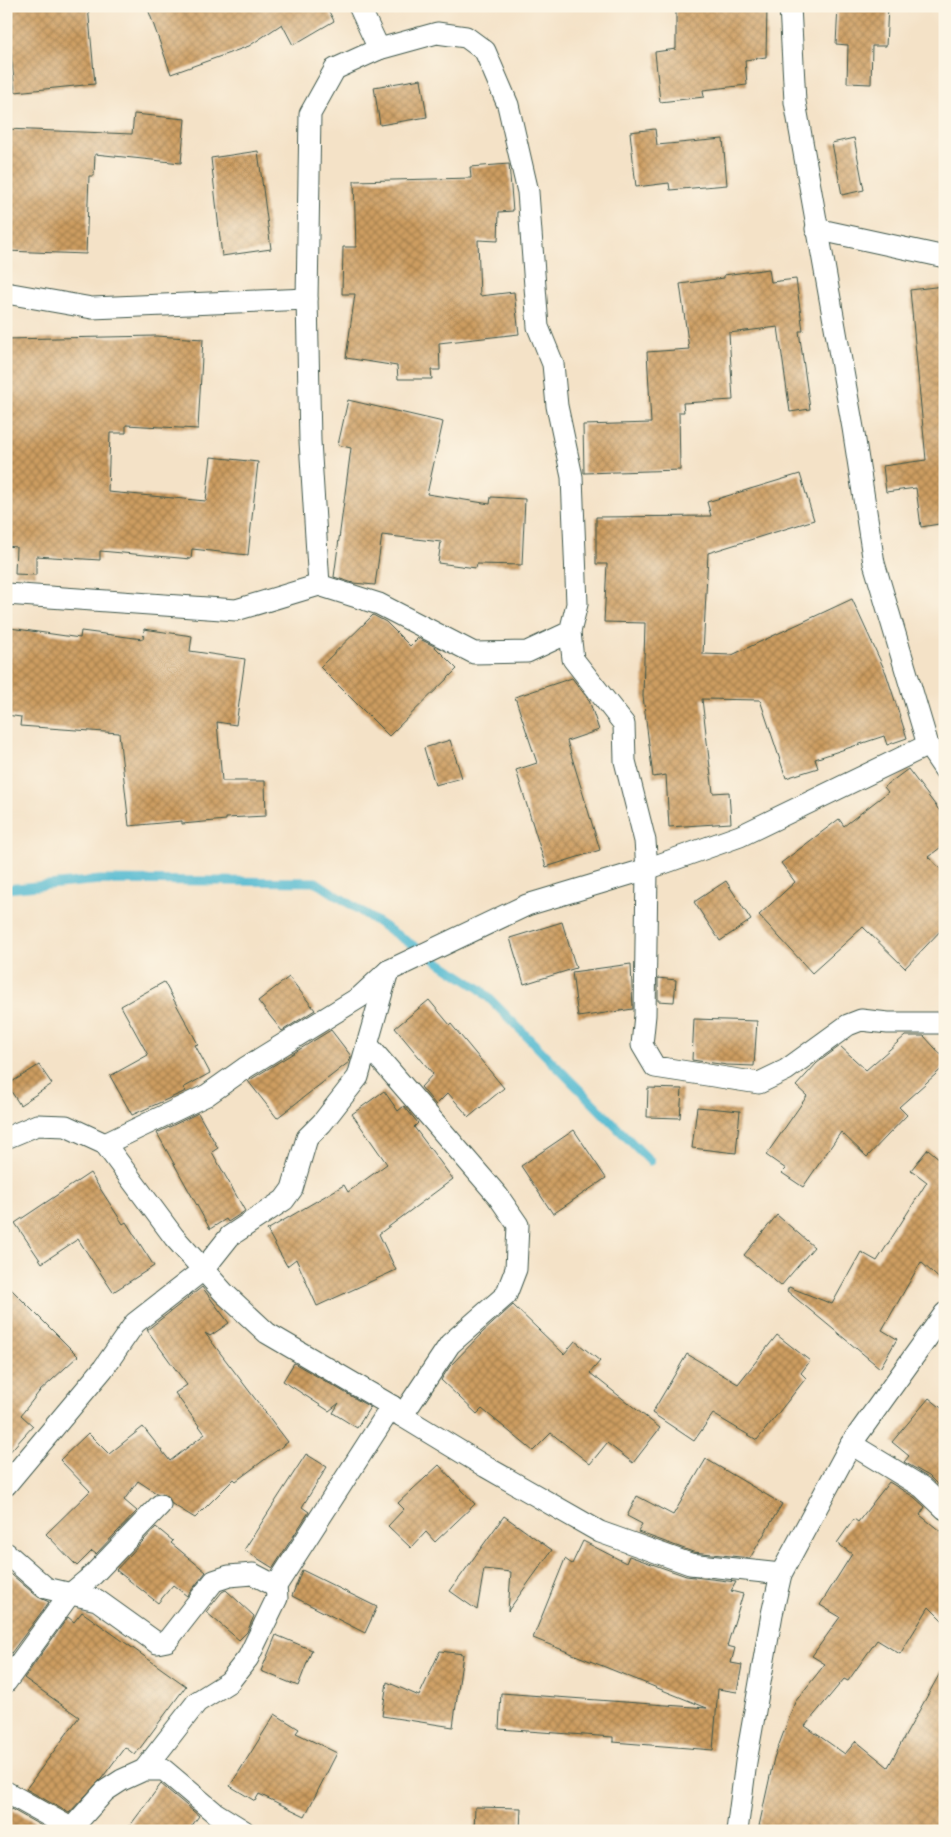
<svg xmlns="http://www.w3.org/2000/svg" width="951" height="1837" font-family="Sriracha,sans-serif">
<defs>
<pattern id="building-cross-hatch" width="8" height="8" patternUnits="userSpaceOnUse" patternTransform="scale(1.25)"><rect width="8" height="8" fill="#cd9d60"/><path d="M0 0l8 8M0 8l8-8" fill="none" stroke="#a68150"/></pattern>
</defs>
<rect width="100%" height="100%" fill="#fcf5e5"/>
<filter id="ink" filterUnits="userSpaceOnUse"><feTurbulence type="fractalNoise" baseFrequency=".02" numOctaves="2"/><feDisplacementMap in="SourceGraphic" scale="10" xChannelSelector="R" yChannelSelector="G"/><feConvolveMatrix kernelMatrix="1 2 1 2 8 2 1 2 1" color-interpolation-filters="sRGB"/></filter>
<filter id="wash" filterUnits="userSpaceOnUse"><feTurbulence type="fractalNoise" baseFrequency=".0096" numOctaves="4" result="noise"/><feDisplacementMap in="SourceGraphic" scale="20" xChannelSelector="R" yChannelSelector="G"/><feGaussianBlur stdDeviation="1.12" result="paint"/><feColorMatrix in="noise" values="0 0 0 0 0 0 0 0 0 0 0 0 0 0 0 0 0 1.4 0 .05"/><feComposite in="paint" operator="in"/></filter>
<g filter="url(#wash)">
<rect width="100%" height="100%" fill="#f4e2c7"/>
<g fill="none" stroke-linecap="round" stroke-linejoin="round">
<path stroke="#53bad1" stroke-width="9" d="M6,889L100,880L316,882L480,989L650,1161"/>
</g>
<g id="blocks">
<g fill="url(#building-cross-hatch)">
<path d="M6,6H88L95,84L15,92Z"/>
<path d="M147,6H326L334,21L293,45L282,24L249,46L171,74Z"/>
<path d="M676,6H767L766,57L745,60L747,85L703,90L704,97L660,102L655,52L676,49Z"/>
<path d="M838,6H888L886,46H872L871,84L847,83L848,45L836,44Z"/>
<path d="M421,79L427,117L380,125L374,87Z"/>
<path d="M134,114L185,119L181,163L95,154L94,176H89L86,254L6,251V129L132,134Z"/>
<path d="M655,129L657,145L723,139L727,185L670,190L669,183L636,187L630,132Z"/>
<path d="M854,138L864,190L842,195L832,143Z"/>
<path d="M258,151L271,249L222,256L211,158Z"/>
<path d="M509,164L513,211L499,212L498,241L478,240L480,296L514,292L519,334L439,343L440,370H431L432,379H398L397,366L346,358L355,294H342L343,247H356L354,181L471,178L470,167Z"/>
<path d="M769,269L771,282L796,279L803,331H799L810,409L790,412L778,327L729,333L733,400L683,403L684,412H679L680,470L584,473L583,425L651,423L647,352L689,349L680,284L724,278V275Z"/>
<path d="M943,286L945,303V523L921,527L916,488L886,492L883,466L926,460L910,290Z"/>
<path d="M156,336L203,339L198,429L126,425V433H110L108,492L206,501L211,457L258,462L248,555L192,549L191,559L100,551V560L36,556V575L15,574L16,547L6,546V339Z"/>
<path d="M348,400L443,422L427,494L490,504L491,497L525,499L522,565L477,564L476,568L438,563L441,542L382,535L375,585L353,583L334,577L351,448L338,445Z"/>
<path d="M800,474L814,520L708,553L703,654L732,655L852,599L886,673L907,738L887,745L884,736L815,759L818,768L786,778L760,700L702,699L713,793L729,792L731,823L669,827L666,775L653,777L643,696L645,623L604,622L607,564H596V517L711,516L707,502Z"/>
<path d="M373,615L386,622L410,646L418,638L434,646L457,669L389,736L320,667Z"/>
<path d="M10,628L80,638L81,631L143,639L144,629L192,636L190,651L245,659L236,725L217,722L222,781H265L266,816L226,818V820L182,824V821L129,826L119,733L20,726L21,717L6,715V651Z"/>
<path d="M572,678L589,700L599,730L567,741L600,850L546,867L516,770L537,763L515,697Z"/>
<path d="M450,740L462,778L435,785L424,748Z"/>
<path d="M908,769L945,818V844L928,857L945,873V926L905,968L863,927L812,973L759,915L795,882L781,863L839,819L844,826L888,792L884,787Z"/>
<path d="M726,881L751,920L720,941L694,902Z"/>
<path d="M562,922L576,968L524,984L510,938Z"/>
<path d="M631,964L633,1009L578,1017L572,972Z"/>
<path d="M289,977L315,1010L282,1031L258,1001Z"/>
<path d="M658,978L676,980L674,1002L658,1001Z"/>
<path d="M164,982L198,1044L195,1045L210,1073L183,1088L186,1091L132,1115L110,1076L148,1055L121,1006Z"/>
<path d="M429,1000L450,1025L451,1024L504,1088L469,1117L448,1093L436,1105L421,1087L433,1074L395,1028Z"/>
<path d="M694,1019L757,1021L754,1066L727,1065L692,1060Z"/>
<path d="M331,1030L351,1056L349,1062L277,1118L248,1081Z"/>
<path d="M905,1036H924L945,1059V1066L899,1107L907,1115L867,1157L841,1132L803,1187L782,1173L786,1169L766,1155L807,1096L796,1086L817,1063L840,1046L866,1070Z"/>
<path d="M39,1065L52,1084L20,1105L7,1085Z"/>
<path d="M648,1088L682,1089L680,1118L647,1117Z"/>
<path d="M384,1091L398,1111L404,1106L418,1123L414,1127L453,1179L379,1234L396,1270L317,1306L296,1259L287,1266L267,1230L344,1185L348,1192L387,1164L352,1114Z"/>
<path d="M697,1107L740,1111L736,1153L692,1148Z"/>
<path d="M198,1113L218,1148L212,1152L245,1211L228,1222L226,1219L210,1229L157,1133Z"/>
<path d="M574,1130L606,1178L553,1214L521,1166Z"/>
<path d="M928,1149L941,1160L945,1154V1284L921,1262L882,1330L897,1339L880,1368L787,1291L789,1287L832,1304L861,1252L877,1261L927,1182L911,1170Z"/>
<path d="M90,1173L123,1224L126,1222L154,1266L113,1292L78,1239L42,1263L15,1223Z"/>
<path d="M777,1215L814,1247L781,1286L744,1255Z"/>
<path d="M6,1284L78,1356L39,1392L21,1415L33,1426L6,1456Z"/>
<path d="M202,1287L229,1323L210,1336L205,1333L288,1442L236,1481L234,1479L195,1518L172,1504L168,1496L156,1493L138,1481L124,1500L137,1511L96,1554L92,1551L77,1566L46,1534L90,1491L60,1460L88,1433L109,1454L143,1427L170,1461L205,1434L175,1393L187,1385L147,1330Z"/>
<path d="M513,1305L564,1354L575,1341L600,1361L590,1373L660,1428L633,1463L607,1443L590,1464L551,1433L533,1451L482,1409L477,1414L441,1380L450,1366L482,1333Z"/>
<path d="M777,1335L810,1361L801,1373L806,1378L757,1440L713,1414L694,1441L652,1413L687,1354L738,1384Z"/>
<path d="M294,1363L370,1407L357,1428L333,1413L339,1403L329,1411L283,1381Z"/>
<path d="M929,1398L945,1411V1482L940,1487L929,1476L904,1462L909,1456L892,1442Z"/>
<path d="M306,1454L327,1467L302,1507L309,1512L273,1568L244,1550Z"/>
<path d="M706,1459L782,1504L750,1558L693,1552L638,1532L642,1524L627,1516L637,1496L673,1515Z"/>
<path d="M439,1465L475,1504L435,1542L426,1532L411,1548L388,1526L404,1509L398,1503Z"/>
<path d="M889,1482L914,1497L925,1507L920,1515L945,1535V1623L929,1607L900,1654L877,1640L848,1681L844,1679L805,1726L845,1754L856,1741L888,1767L945,1664V1831H788L759,1826L774,1758L795,1702L825,1664L812,1656L840,1617L820,1605L852,1554L837,1543L854,1519L858,1522Z"/>
<path d="M504,1516L552,1550L508,1611L511,1572L484,1569L477,1610L450,1591Z"/>
<path d="M156,1527L173,1541L171,1543L206,1572L187,1596L173,1585L158,1603L116,1570Z"/>
<path d="M583,1541L626,1563L629,1556L686,1576L736,1582L731,1591L743,1594L727,1646L735,1648L731,1663L742,1665L737,1692L718,1689L713,1750L613,1742V1737L499,1729L501,1693L707,1708L533,1638L565,1559L572,1564Z"/>
<path d="M6,1570L38,1597L49,1602L6,1660Z"/>
<path d="M302,1570L377,1607L365,1633L292,1596Z"/>
<path d="M226,1590L254,1616L247,1632L239,1640L206,1612L222,1592Z"/>
<path d="M82,1612L186,1686L135,1755L125,1747L102,1778L69,1813L26,1789L79,1717L24,1678L68,1617L74,1622Z"/>
<path d="M276,1635L312,1650L298,1686L261,1671Z"/>
<path d="M440,1651L463,1654L453,1727L382,1716L387,1682L419,1696Z"/>
<path d="M275,1714L299,1729L296,1733L337,1753L305,1816L259,1794L255,1801L230,1786Z"/>
<path d="M161,1784L199,1816L188,1831H126Z"/>
<path d="M475,1807L521,1808L520,1831H474Z"/>
<path d="M11,1809L47,1829L6,1831V1815Z"/>
</g>
</g>
</g>
<g filter="url(#ink)">
<use href="#blocks" fill-opacity="0" stroke="#3f564a" stroke-width="1"/>
<g fill="none" stroke-linecap="round" stroke-linejoin="round">
<defs>
<g id="minor">
<path d="M359,6L379,49"/>
<path d="M790,6L795,102L853,428L874,563L928,745L945,770"/>
<path d="M816,229L945,257"/>
<path d="M6,293L92,308L307,299"/>
<path d="M6,594L236,610L319,585"/>
<path d="M570,632L527,652L474,653L379,604L319,585L310,441L307,299L310,114L335,69L379,49L437,33L466,37L485,51L508,105L528,192L538,327L553,364L557,406L572,477L577,604L570,632L573,659L624,724L625,761L645,841L647,869L645,1015L642,1045L655,1067L759,1083L786,1070L848,1025L861,1020L888,1023H945"/>
<path d="M367,1044L498,1196L518,1225L516,1269L506,1295L450,1344L402,1416"/>
<path d="M6,1138L37,1125L66,1126L105,1144L174,1237L224,1293L267,1333L392,1406L402,1416L486,1467L600,1532L690,1564L781,1574"/>
<path d="M105,1144L207,1095L245,1068L360,997L388,971L527,905L647,869L740,836L928,745"/>
<path d="M851,1444L922,1487L945,1509"/>
<path d="M6,1485L103,1369L135,1323L203,1270L230,1236L284,1200L292,1189L307,1138L322,1123L358,1077L388,971"/>
<path d="M6,1553L46,1588L97,1600L157,1643L167,1641L214,1581L229,1576L253,1574L276,1586"/>
<path d="M6,1682L69,1595L93,1575L160,1505"/>
<path d="M144,1770H164L215,1813L244,1831"/>
<path d="M6,1792L76,1831"/>
<path d="M72,1828L105,1791L122,1780L144,1770L197,1702L229,1682L248,1658L277,1598L276,1586L392,1406"/>
<path d="M737,1831L746,1762L772,1614L781,1574L851,1444L945,1313"/>
</g>
</defs>
<use href="#minor" stroke="#3f564a" stroke-width="23"/>
<use href="#minor" stroke="#fff" stroke-width="21"/>
</g>
</g>
<rect width="951" height="1837" fill="none" stroke="#fcf5e5" stroke-width="25"/>
</svg>
